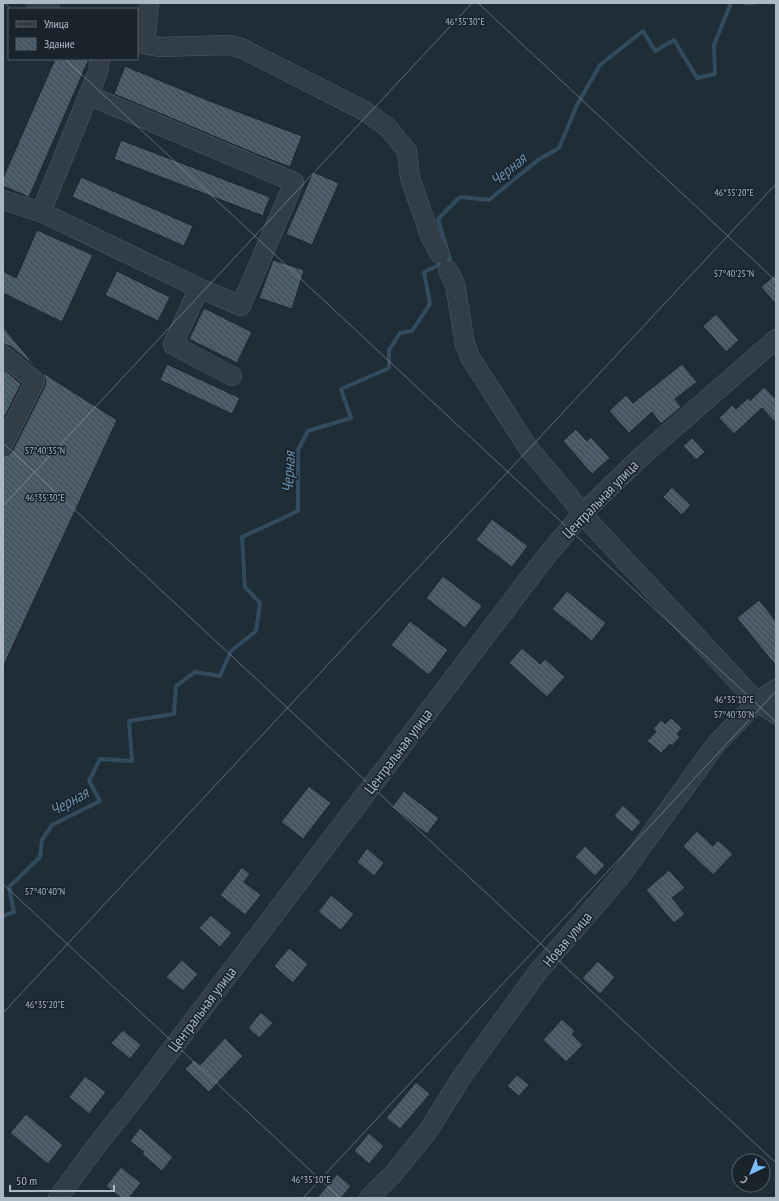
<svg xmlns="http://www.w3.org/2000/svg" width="779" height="1201" font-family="'PT Sans Narrow',sans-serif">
<defs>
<pattern id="building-back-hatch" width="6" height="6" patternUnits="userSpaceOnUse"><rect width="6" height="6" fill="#465763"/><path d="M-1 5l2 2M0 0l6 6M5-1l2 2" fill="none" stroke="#5e6d78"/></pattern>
</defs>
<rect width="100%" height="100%" fill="#1f2d37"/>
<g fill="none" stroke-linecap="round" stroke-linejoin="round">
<g stroke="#314b5f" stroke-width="4">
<path d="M745,3H753"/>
<path d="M3,916L14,912L9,887L40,857L42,840L52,825L100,801L89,781L100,759L132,761L129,721L174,714L176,686L195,672L220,676L231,651L256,631L260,603L245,587L242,537L298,511V450L308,431L351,418L341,389L389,368V350L400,333L412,331L430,304L424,272L450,260L438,219L460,197L489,200L538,160L559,148L577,105L600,65L643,31L655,51L674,40L697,78L715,74L714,45L731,3"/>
</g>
</g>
<g fill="url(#building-back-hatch)" stroke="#1a252e">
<path d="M55,59H89L29,197L3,186V178Z"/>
<path d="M125,66L207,100L302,136L290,167L261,156L114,94Z"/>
<path d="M121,140L270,197L263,216L114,159Z"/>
<path d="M313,172L339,183L312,245L286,234Z"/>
<path d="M81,177L193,226L184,246L72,197Z"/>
<path d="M37,230L93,255L62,322L3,293V271L16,278Z"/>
<path d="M273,260L304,270L292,309L259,298Z"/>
<path d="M117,271L170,297L158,321L105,295Z"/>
<path d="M776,274V304L761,287Z"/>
<path d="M204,308L252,332L237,363L189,339Z"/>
<path d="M716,314L739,340L726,352L703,326Z"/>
<path d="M3,327L37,368L10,346L3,344Z"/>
<path d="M167,364L240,398L232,414L160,380Z"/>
<path d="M682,364L697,382L675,399L681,407L661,424L652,412L629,433L609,411L626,395L633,403Z"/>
<path d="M3,369L21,384L3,420Z"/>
<path d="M43,373L117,420L3,667V456L9,454L13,450L45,386L46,381Z"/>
<path d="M764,387L776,399V423L762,408L734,434L719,418L732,405L736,409L748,398L750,401Z"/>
<path d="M576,429L587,441L591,437L610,458L592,474L563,441Z"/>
<path d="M692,438L705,452L696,460L683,446Z"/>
<path d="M672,487L691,505L682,515L663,497Z"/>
<path d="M492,519L528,546L512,567L476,540Z"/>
<path d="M443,576L482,606L465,628L426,598Z"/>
<path d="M567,591L606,623L592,641L552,609Z"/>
<path d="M759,600L776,621V666L737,618Z"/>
<path d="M410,621L448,650L429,675L391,645Z"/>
<path d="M522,648L540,664L545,659L565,677L547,697L509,663Z"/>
<path d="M671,718L682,728L677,734L680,737L672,746L670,744L661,753L647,741L656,732L653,729L661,720L665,724Z"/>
<path d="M309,786L331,803L303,839L281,822Z"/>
<path d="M404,791L439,818L427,834L392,807Z"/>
<path d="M623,805L641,822L632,832L614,816Z"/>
<path d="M697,831L713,846L718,840L733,854L713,875L683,846Z"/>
<path d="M585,846L605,865L595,876L575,857Z"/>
<path d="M367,848L384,863L374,876L357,862Z"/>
<path d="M242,867L250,874L244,882L261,895L245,915L220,895Z"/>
<path d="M669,870L685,888L672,898L685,914L674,923L646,890Z"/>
<path d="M331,895L354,914L341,930L318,912Z"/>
<path d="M211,915L232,933L220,947L199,928Z"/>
<path d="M289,948L308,964L293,983L274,966Z"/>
<path d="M182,960L198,974L183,991L166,977Z"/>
<path d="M598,961L615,977L600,994L582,978Z"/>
<path d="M261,1012L273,1023L259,1038L248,1028Z"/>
<path d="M562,1019L575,1031L572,1034L583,1045L566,1062L543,1040Z"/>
<path d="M123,1030L141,1045L130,1059L111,1043Z"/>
<path d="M225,1038L243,1056L209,1092L185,1069L194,1060L200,1065Z"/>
<path d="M517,1075L529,1085L519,1096L507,1086Z"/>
<path d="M85,1076L106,1092L89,1114L69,1097Z"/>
<path d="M416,1082L430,1094L400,1129L386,1118Z"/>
<path d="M26,1114L63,1145L48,1164L10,1133Z"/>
<path d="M140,1128L173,1157L162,1171L142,1154L144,1152L130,1141Z"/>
<path d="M369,1133L384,1146L369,1164L354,1151Z"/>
<path d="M121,1167L141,1183L129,1198H121L106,1186Z"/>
<path d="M337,1174L351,1186L341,1198H317Z"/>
</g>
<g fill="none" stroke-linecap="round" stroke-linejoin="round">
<defs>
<g id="minor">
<path d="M36,3L50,9"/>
<path d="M137,43L159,47L230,45L241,48L365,111L388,128L407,151L410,178L431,238L440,254"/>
<path d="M145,44L149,3"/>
<path d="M3,200L41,212L199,288L241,306L294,182L88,95"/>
<path d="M41,212L98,72L100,59"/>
<path d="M448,270L455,284L465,344L471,359L529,449L569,496L582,514L757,702L776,714"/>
<path d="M199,288L173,345L232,376"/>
<path d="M3,355L35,381L3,445"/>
<path d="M58,1198L97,1145L137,1095L544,559L582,514L644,454L776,339"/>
<path d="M369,1198L393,1174L428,1131L461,1078L537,973L619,878L717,743L757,702L776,689"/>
</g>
</defs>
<use href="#minor" stroke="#505c66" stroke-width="20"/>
<use href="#minor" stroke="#323e47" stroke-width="19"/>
</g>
<path fill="none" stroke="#acb9c5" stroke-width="1" stroke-opacity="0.45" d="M5,3L11,9M478,3L776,281M65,59L776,722M3,443L776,1163M3,506L472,3M3,884L340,1198M3,1013L776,184M303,1198L776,691"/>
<g text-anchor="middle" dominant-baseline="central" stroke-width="3" stroke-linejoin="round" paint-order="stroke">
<g font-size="15" fill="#acb9c5" stroke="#18232c">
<text transform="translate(600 499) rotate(-46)">Центральная улица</text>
<text transform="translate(398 751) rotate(-53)">Центральная улица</text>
<text transform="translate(567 939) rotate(-50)">Новая улица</text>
<text transform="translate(202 1009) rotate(-53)">Центральная улица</text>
</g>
<g font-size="16" font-style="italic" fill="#6b8faa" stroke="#18232c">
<text transform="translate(508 169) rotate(-39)">Черная</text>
<text transform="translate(288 472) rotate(-87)">Черная</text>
<text transform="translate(69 801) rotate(-29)">Черная</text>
</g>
</g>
<g font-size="10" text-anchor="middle" fill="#acb9c5" stroke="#18232c" stroke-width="3" stroke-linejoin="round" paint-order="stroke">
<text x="465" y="25">46°35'30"E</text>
<text x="734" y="196">46°35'20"E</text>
<text x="734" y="277">57°40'25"N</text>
<text x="45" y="454">57°40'35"N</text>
<text x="45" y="501">46°35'30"E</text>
<text x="734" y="703">46°35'10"E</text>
<text x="734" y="718">57°40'30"N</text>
<text x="45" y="895">57°40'40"N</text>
<text x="45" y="1008">46°35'20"E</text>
<text x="311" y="1183">46°35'10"E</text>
</g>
<rect width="779" height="1201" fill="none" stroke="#acb9c5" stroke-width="8"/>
<rect x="8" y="8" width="130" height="52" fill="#18232c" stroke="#535f69"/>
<rect x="16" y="21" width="20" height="6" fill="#323e47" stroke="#535f69"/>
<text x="44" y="28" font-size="12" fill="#acb9c5">Улица</text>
<rect x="16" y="38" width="20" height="12" fill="url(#building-back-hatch)" stroke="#535f69"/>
<text x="44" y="48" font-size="12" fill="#acb9c5">Здание</text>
<g transform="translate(751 1173) rotate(223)"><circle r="19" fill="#18232c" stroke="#535f69"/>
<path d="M0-3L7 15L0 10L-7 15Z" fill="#7abffb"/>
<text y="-6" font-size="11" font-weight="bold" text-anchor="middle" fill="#acb9c5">С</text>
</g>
<path d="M10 1185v6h104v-6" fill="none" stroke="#acb9c5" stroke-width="2"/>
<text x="16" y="1185" font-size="12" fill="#acb9c5" stroke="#18232c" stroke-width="3" paint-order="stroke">50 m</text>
</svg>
